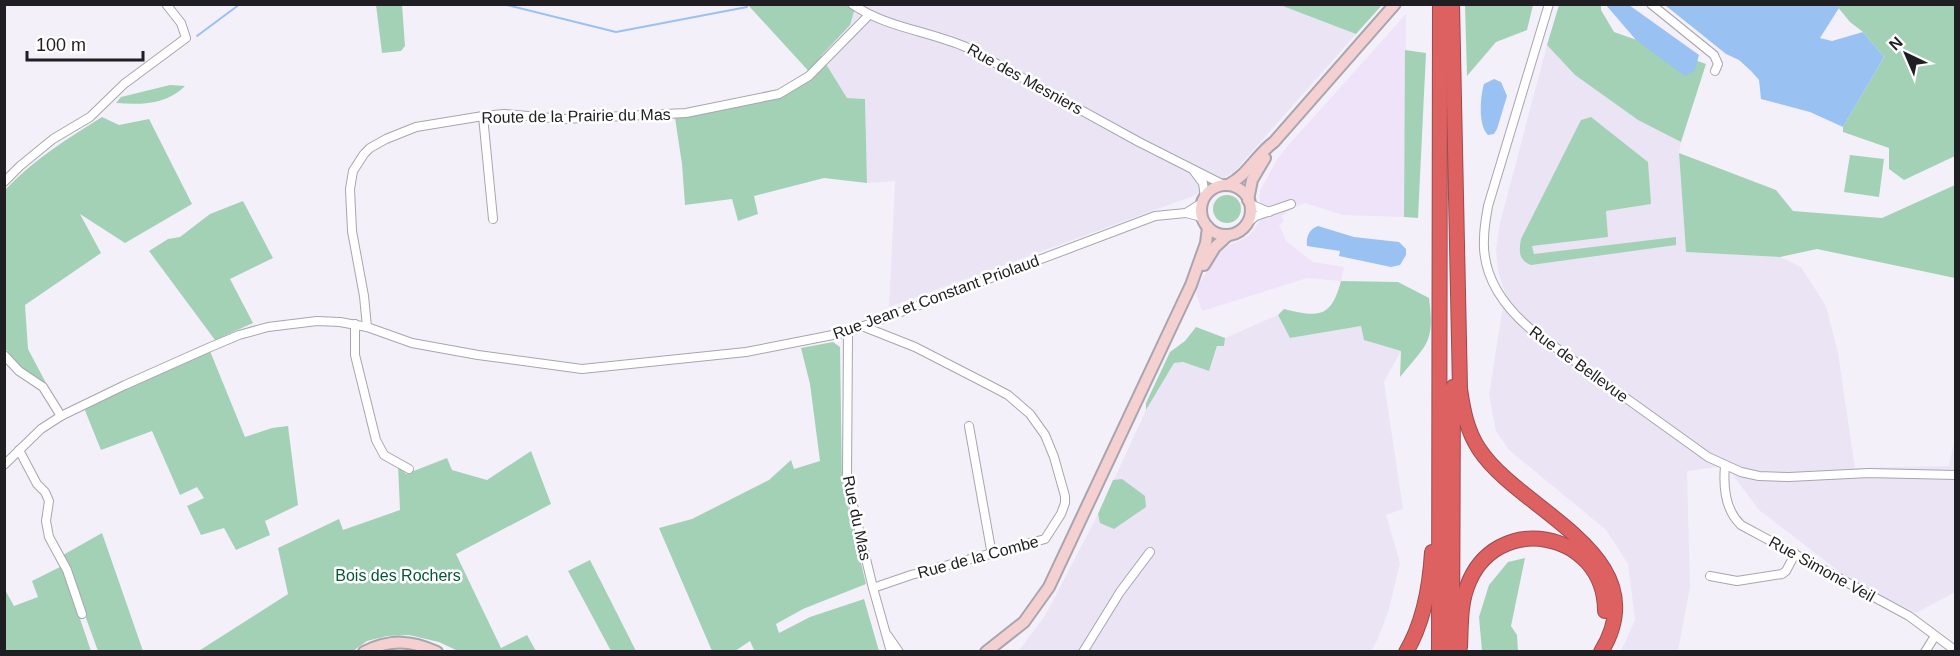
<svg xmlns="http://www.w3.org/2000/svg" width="1960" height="656" font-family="Helvetica,sans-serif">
<rect width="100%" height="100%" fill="#f4f0fa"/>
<path fill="#eee3f8" d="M1406,14L1404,217L1343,215L1305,203L1295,207L1282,216L1284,222L1279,225L1286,241L1313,262L1344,267L1341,281L1307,278L1202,311L1195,290L1222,248L1246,238L1253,231L1259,222L1260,191L1276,161L1285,149Z"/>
<g fill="#ebe4f5">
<path d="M856,4L1280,5L1356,34L1234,172L1193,196L889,307L895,181L867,183L865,99L847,98L821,56L850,25Z"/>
<path d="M1547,45L1575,75L1638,120L1681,142L1679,153L1686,252L1780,257L1801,267L1826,306L1838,353L1855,468L1949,466L1955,437V592L1916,613L1849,579L1759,510L1726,466L1687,471L1690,587L1678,651H1621L1635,620L1628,564L1606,530L1509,450L1496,431L1489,395L1505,293L1498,271L1496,249L1500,223Z"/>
<path d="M1278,315L1290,338L1361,326L1365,340L1401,351L1384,382L1403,509L1386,515L1400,563L1389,609L1377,641L1371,651L1018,652L1046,614L1098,514L1146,410L1174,363L1183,362L1209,371L1218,345L1224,346L1225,338Z"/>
</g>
<g fill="#a3d1b6">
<path d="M376,5H402L405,46L401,51L382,53Z"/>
<path d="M748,5H856L850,25L821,56L847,98L865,99L867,183L824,178L754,196L758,214L738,221L732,199L685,205L682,164L675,118L777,99L814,77Z"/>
<path d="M1280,5L1382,4V5L1356,34Z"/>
<path d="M1465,5H1533L1527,30L1496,42L1467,76Z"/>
<path d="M1559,5H1601V10L1614,32L1706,64L1681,142L1638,120L1575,75L1547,45Z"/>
<path d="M1836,5H1955V156L1904,180L1889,169V148L1843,132V127L1884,57L1863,32L1850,22Z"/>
<path d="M1405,50L1426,53L1418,218L1404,217Z"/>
<path d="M170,85L185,86C166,105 141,105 116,103L121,97Z"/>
<path d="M102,117L119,125L149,119L192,204L125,243L80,214L101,253L25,305L28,349L47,385L18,366L5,348V190C33,160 67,139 102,117Z"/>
<path d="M1591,117L1648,162L1651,204L1606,211L1608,237L1532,246L1534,254L1676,237V245L1531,265C1518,260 1519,251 1521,239L1581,120Z"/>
<path d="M1679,153L1776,190L1793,211L1882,218L1955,185V278L1817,249L1780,257L1686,252Z"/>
<path d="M1850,155L1884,159L1879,197L1844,192Z"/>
<circle cx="1227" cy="209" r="14"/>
<path d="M243,201L273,258L230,279L253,323L215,340L149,251L168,239L180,237L210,214Z"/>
<path d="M1341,281L1398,282L1429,298C1435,343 1427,344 1400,377L1401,351L1364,340L1361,326L1290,338L1278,315L1284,309C1318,317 1331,319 1341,281Z"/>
<path d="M1196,327L1225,338L1224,346H1217L1209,371L1183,362L1174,363L1146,410V403L1170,352L1185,341Z"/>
<path d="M833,342L840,347L842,482L866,584L803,609L776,624L779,633L810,617L864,599L879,651H752L754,650L750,641L735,651H712L659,528L692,519L769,480L791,460L794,469L820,461L810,384L801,348Z"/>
<path d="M210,351L245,437L272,428L288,426L298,505L265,521L270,535L236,550L224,528L201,535L187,506L204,498L197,487L180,495L152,431L101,450L84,408Z"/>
<path d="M531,451L551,504L456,554L501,648L527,635L536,651H458L439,642L409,635L387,636L367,641L353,651L197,652L288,594L278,548L339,519L343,530L400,510L398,465L406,474L447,458L452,470L487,480Z"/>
<path d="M1122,479L1145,496L1146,507L1114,529L1100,523L1098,514L1113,480Z"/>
<path d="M102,533L143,651H98L63,555Z"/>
<path d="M1525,558L1511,626L1517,635L1518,651H1482L1479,617L1489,585L1508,562Z"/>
<path d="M590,560L636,651H611L568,571Z"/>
<path d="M62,566L91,651H5L4,588L14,606L38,597L32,581Z"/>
</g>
<g fill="#99c1f1">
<path d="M1606,5H1629L1699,55L1695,70L1685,76L1636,40Z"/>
<path d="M1665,5H1836L1839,8L1820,38L1832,41L1863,32L1884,57L1843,127L1810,112L1761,99L1759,80L1751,71L1739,60L1726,54Z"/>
<path d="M1494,79L1501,82L1507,96L1497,129L1494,134L1488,135C1478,126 1480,97 1484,84Z"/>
<path d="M1318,226L1354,237L1399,242L1406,249V255L1400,265L1391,267L1339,256L1340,251L1307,246C1306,237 1309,229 1318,226Z"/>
</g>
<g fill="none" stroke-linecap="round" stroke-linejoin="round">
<g stroke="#99c1f1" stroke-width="2">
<path d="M503,4L616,32L747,7"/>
<path d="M197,36L240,4"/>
</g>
<defs>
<g id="street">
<path d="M852,4C886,28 930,31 968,48L1139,142L1224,185"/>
<path d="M1549,4L1488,206C1486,217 1484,228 1484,239C1482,278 1506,309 1534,332L1708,457L1741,472L1759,476L1789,477L1869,473L1956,475"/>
<path d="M1651,4L1714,55L1718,64L1715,71"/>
<path d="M483,116L493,219"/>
<path d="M1194,171L1203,183L1205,197"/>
<path d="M4,182L20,166L53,139L90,117L124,84L186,38L181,23L166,4"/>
<path d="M1250,204L1269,212"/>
<path d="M1186,213L1198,216L1203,220"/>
<path d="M1246,224L1256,216L1291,204"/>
<path d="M355,324V355L376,440L384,455L409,469"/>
<path d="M862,326L915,347L989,385L1008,395L1030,414L1045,435L1054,457L1065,496V503L1061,514L1045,539L911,575L873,588"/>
<path d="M367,327L364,296L352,231L350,189L353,171L364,154L370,148L386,139L416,127L483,116L504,114L563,119L686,113L779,94L809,76L869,15"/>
<path d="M848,332L847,480L873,588L891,652"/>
<path d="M4,355L19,371L43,387L61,416"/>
<path d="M969,426L992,555"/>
<path d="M19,450L37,484L45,492L49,501L46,521L49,537L67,570L82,614"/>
<path d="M4,465L41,429L61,416L125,385L208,348L239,335L268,327L317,321L340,322L367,327L412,343L478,355L582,369L746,352L848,332L1155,216L1186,213L1202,203"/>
<path d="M1725,466C1723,488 1725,510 1741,525L1909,616L1956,651"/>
<path d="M1710,576L1737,581L1782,574L1786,571L1795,554"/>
<path d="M888,636L899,652"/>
<path d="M1083,652L1120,592L1150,552"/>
<path d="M1925,652L1935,636"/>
</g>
<g id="secondary">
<path d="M1228,185C1248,175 1257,154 1274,142L1395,4"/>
<circle cx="1226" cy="210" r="25"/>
<path d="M1248,200L1252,180L1265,158"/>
<path d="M1204,265L1215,247L1228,235"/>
<path d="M364,652C390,639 411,640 437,652"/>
<path d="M986,652L1024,622L1049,587L1191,285L1206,243L1208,227"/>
</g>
<g id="highway">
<path d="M1452,4L1460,389C1463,410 1467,431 1479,449C1520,512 1660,555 1601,652"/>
<path d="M1460,647C1461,627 1460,606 1467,587C1494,510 1605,530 1605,611"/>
<path d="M1406,652C1424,622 1430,586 1432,552"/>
<path d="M1439,652L1440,4"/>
<path d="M1452,652L1453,387"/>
</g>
</defs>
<use href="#street" stroke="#a9a5ae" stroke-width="10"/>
<use href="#secondary" stroke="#a9a5ae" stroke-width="14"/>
<use href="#highway" stroke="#9b4a4c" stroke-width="16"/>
<use href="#street" stroke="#fff" stroke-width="8"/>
<use href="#secondary" stroke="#f5d0d0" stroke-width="10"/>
<use href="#highway" stroke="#de6162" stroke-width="14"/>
</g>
<g text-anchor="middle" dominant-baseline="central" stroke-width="5" stroke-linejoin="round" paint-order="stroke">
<g font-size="16" fill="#1f1e22" stroke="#fff">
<text transform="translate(1025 79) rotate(29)">Rue des Mesniers</text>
<text transform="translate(576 116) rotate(-1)">Route de la Prairie du Mas</text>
<text transform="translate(936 297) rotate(-20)">Rue Jean et Constant Priolaud</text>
<text transform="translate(1579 364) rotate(36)">Rue de Bellevue</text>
<text transform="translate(857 518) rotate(78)">Rue du Mas</text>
<text transform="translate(978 557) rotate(-15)">Rue de la Combe</text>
<text transform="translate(1822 569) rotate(29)">Rue Simone Veil</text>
</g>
<g font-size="16" fill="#055636" stroke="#fff">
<text x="398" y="575">Bois des Rochers</text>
</g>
</g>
<rect width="1960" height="656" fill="none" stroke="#1f1e22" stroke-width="12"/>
<g transform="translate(1906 54) rotate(316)" stroke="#ffffff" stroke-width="4.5" paint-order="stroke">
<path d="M0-4.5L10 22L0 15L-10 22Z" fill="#1f1e22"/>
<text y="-9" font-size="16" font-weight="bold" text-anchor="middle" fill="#1f1e22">N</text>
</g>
<path d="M27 51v9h116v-9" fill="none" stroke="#1f1e22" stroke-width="3"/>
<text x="36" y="51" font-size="18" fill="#1f1e22" stroke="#ffffff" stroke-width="4.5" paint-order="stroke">100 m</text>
</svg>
